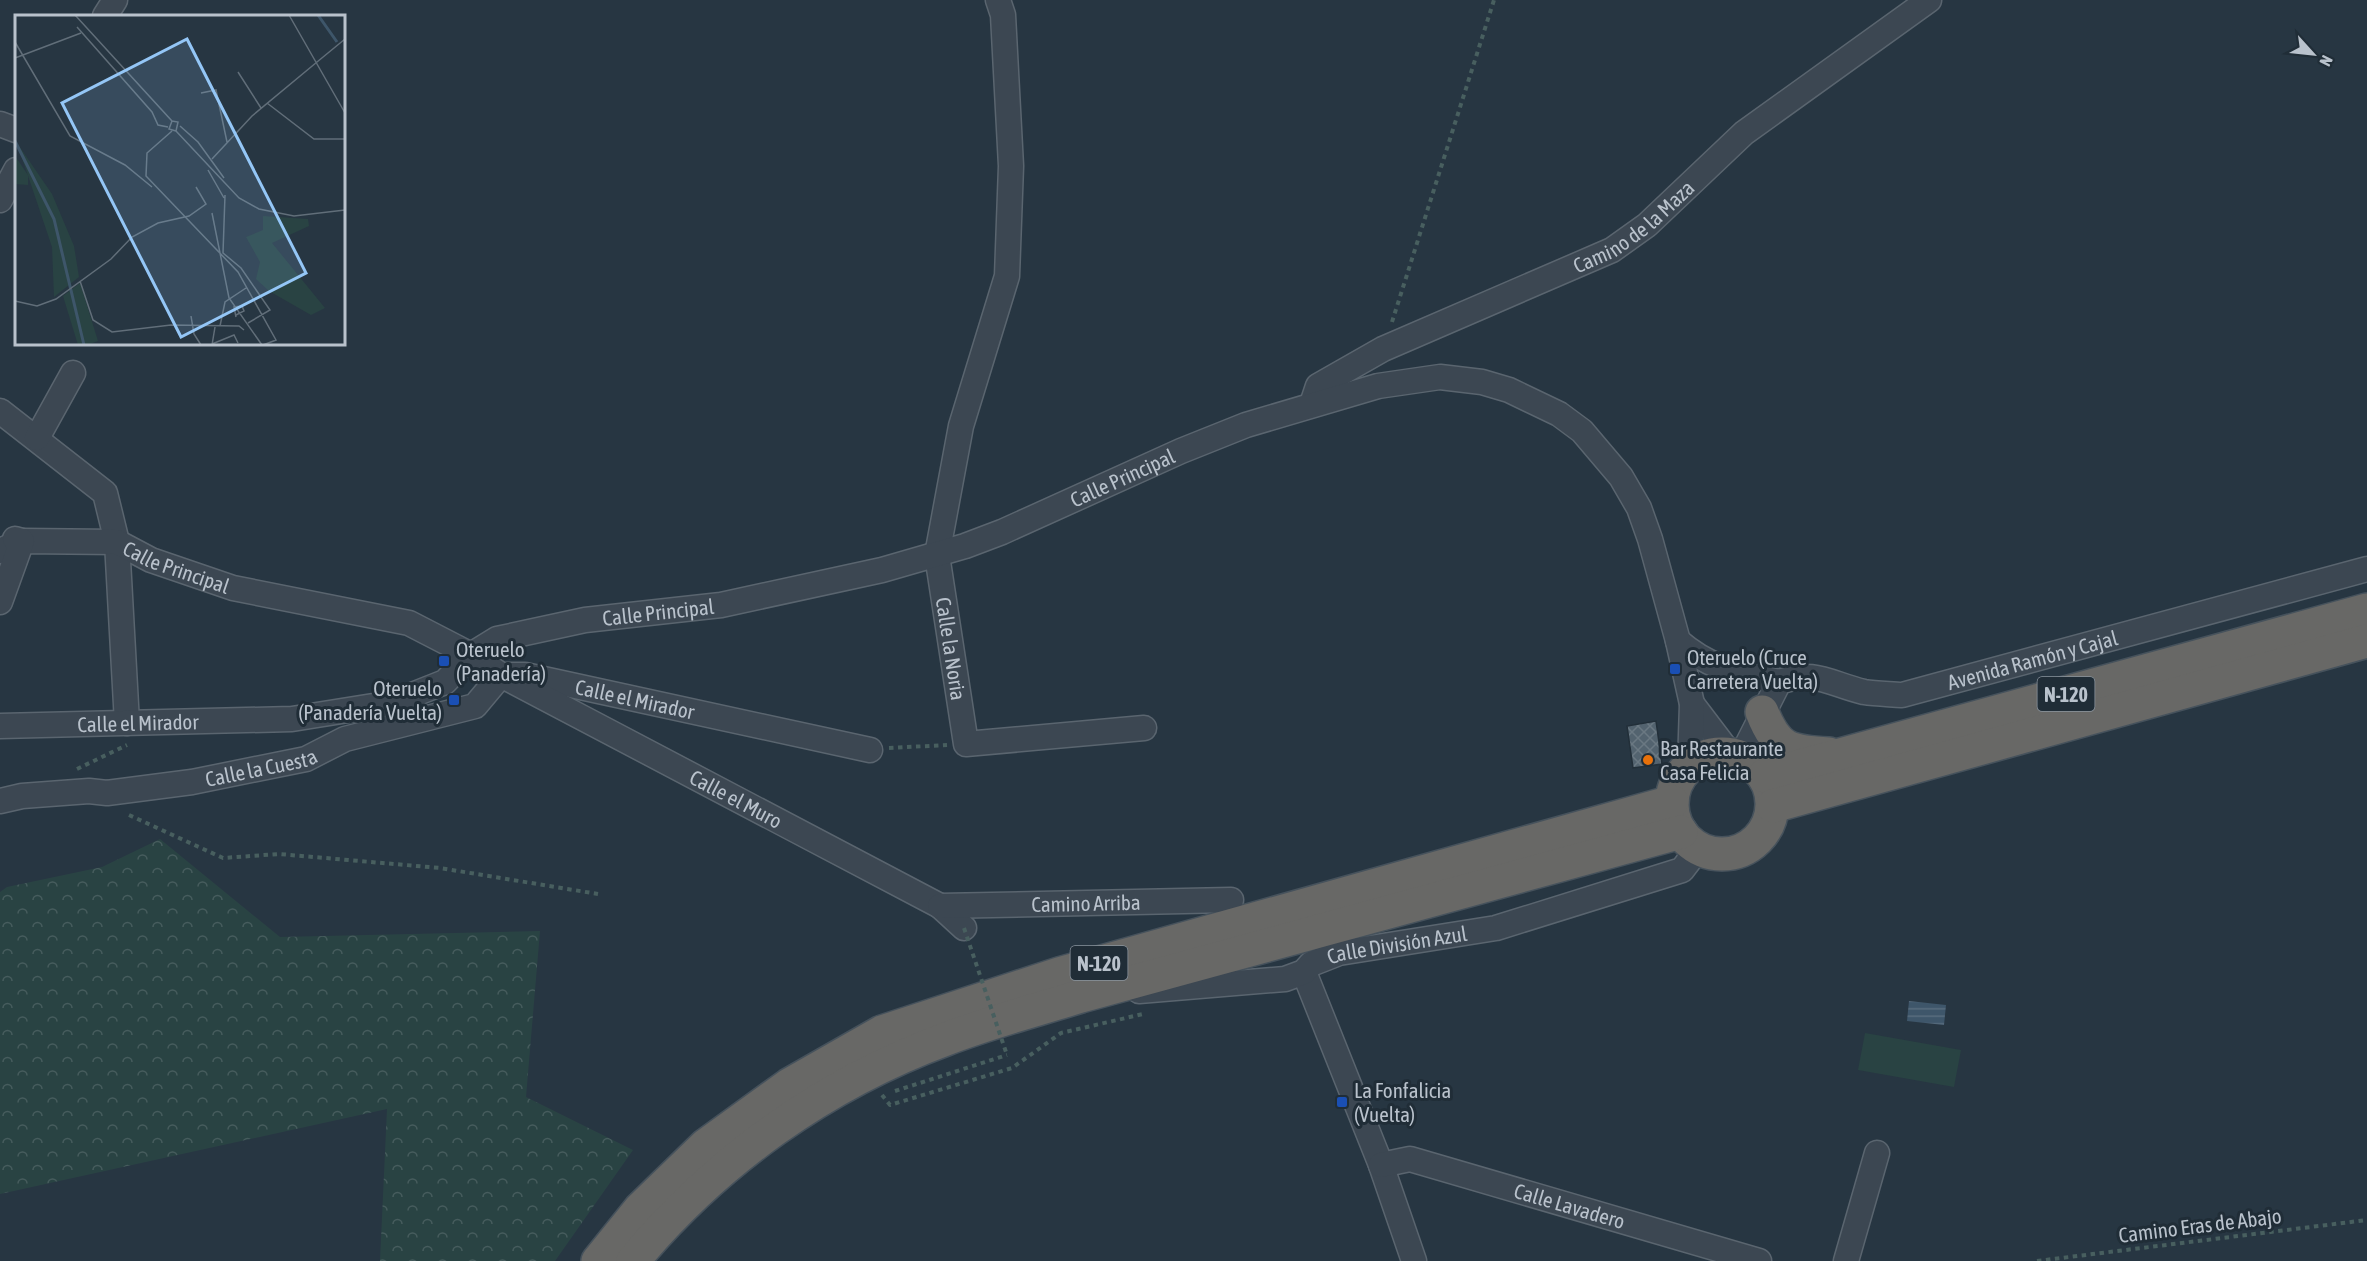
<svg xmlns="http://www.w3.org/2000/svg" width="2367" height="1261" font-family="'Asap Condensed',sans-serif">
<defs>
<pattern id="forest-crowns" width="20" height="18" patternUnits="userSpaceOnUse" patternTransform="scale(1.5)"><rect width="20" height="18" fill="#294343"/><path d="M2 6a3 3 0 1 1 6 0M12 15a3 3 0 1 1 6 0" fill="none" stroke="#465c5d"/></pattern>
<pattern id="water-rules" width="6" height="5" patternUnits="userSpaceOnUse" patternTransform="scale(1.5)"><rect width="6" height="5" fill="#3e566a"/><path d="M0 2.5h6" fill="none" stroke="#586d7e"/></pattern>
<pattern id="building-cross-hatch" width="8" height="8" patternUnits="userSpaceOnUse" patternTransform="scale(1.5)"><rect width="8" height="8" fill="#53636f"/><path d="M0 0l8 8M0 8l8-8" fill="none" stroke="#6a7882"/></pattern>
</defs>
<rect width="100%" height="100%" fill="#273642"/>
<path fill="#294343" d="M1865,1033L1961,1050L1954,1087L1858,1070Z"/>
<path fill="url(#forest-crowns)" d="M160,839L280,937L540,931L526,1097L633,1150L555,1261H380L387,1109L0,1194V892L7,887L102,867Z"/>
<path fill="url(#water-rules)" d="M1909,1001L1946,1005L1944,1025L1907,1021Z"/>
<path fill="url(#building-cross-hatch)" stroke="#222f39" stroke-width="1.5" d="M1656,721L1662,764L1633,768L1627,726Z"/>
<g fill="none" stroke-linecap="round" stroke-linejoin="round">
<defs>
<g id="minor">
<path id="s1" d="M998,0L1003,15L1011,166L1007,276L961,426L937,555L966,744L1144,728"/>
<path d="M105,16L115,0"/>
<path d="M0,124L16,130"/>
<path d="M0,200L16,170"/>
<path id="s2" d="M1312,404L1318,386L1383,349L1612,250L1647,225L1744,133L1929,0"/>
<path d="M0,411L105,493L117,542L127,723"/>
<path d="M37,438L73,373"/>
<path id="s3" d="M0,551L22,541L117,542L151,560L233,588L409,623L471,655L501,675H525L870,750"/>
<path d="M0,602L22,541L15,539"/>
<path d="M1678,641C1710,669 1738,673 1779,682"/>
<path d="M1692,704L1730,754"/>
<path id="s4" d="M0,726L292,719L392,703L445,682L471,655L497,639L585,620L721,605L882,570L965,546L1002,532L1181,451L1246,425L1378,386L1440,377L1482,382L1509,390L1559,414L1582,431L1621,477L1639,508L1650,539L1678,641L1692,704L1690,766"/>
<path id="s5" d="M1741,757L1779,682C1815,669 1830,684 1864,692C1876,694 1890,694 1902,695L2367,569"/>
<path id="s6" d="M0,801L22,796L89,791L107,793L192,782L306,759L345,739L475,706L501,675L940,906L964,928"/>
<path id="s7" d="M940,906L1231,900"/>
<path d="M1304,972L1381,1165L1414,1261"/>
<path id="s8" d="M1139,991L1285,979L1304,972L1311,964L1339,953L1496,928L1682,870L1698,849"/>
<path id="s9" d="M1381,1165L1410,1159L1759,1261"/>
<path d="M1846,1261L1877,1153"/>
</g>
<g id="trunk">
<path d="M1762,712C1777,750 1790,752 1829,754"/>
<circle cx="1722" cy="804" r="50"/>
<path d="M1764,776L2367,610"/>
<path d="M1773,806L2367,641"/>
<path d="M598,1261L640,1209L706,1145L789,1085L882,1032L1059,974L1672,802"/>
<path d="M633,1261C716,1161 824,1084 946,1039C990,1022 1036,1010 1081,996L1681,832"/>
</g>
</defs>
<use href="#minor" stroke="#5a656f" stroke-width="27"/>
<use href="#trunk" stroke="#46525c" stroke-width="36"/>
<g stroke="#485f5f" stroke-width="4" stroke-dasharray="4.5 4.5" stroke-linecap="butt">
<path d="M1392,322L1494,0"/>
<path d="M889,748L947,745"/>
<path d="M77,769L127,745"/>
<path d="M129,815L223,858L279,854L440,868L598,894"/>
<path d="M895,1091L1007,1055"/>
<path d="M882,1095L890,1105L1012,1068L1061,1033L1143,1014"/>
<path d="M2037,1261L2367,1220"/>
</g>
<use href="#minor" stroke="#3c4752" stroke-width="24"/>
<use href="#trunk" stroke="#686866" stroke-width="33"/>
<path stroke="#485f5f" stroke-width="4" stroke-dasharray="4.5 4.5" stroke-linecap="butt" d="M964,928L1007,1055"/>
</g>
<g fill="#1a4fb4" stroke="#202d37" stroke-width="2">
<rect x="438" y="655" width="12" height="12" rx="3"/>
<rect x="1669" y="663" width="12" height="12" rx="3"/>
<rect x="448" y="694" width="12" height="12" rx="3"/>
<rect x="1336" y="1096" width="12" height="12" rx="3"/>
</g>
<circle fill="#e8710a" stroke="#202d37" stroke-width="2" cx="1648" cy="760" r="6"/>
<g text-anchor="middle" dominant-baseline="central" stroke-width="6" stroke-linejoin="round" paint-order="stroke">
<g fill="#202d37" stroke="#8b959f" stroke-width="1.5">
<rect x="2037.5" y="677" width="57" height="34" rx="4.5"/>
<rect x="1070.5" y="946" width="57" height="34" rx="4.5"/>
</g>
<g font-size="20" font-weight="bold" fill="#b9c2cc">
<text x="2066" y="694">N-120</text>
<text x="1099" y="963">N-120</text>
</g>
<g font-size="21" fill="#b9c2cc" stroke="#202d37">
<text stroke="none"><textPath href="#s2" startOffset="374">Camino de la Maza</textPath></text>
<text stroke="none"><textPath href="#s4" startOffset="1168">Calle Principal</textPath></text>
<text stroke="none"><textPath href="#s3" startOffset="184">Calle Principal</textPath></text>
<text stroke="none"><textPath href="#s4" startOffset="682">Calle Principal</textPath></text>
<text stroke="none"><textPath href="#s1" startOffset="660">Calle la Noria</textPath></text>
<text stroke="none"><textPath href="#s5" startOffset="345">Avenida Ramón y Cajal</textPath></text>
<text stroke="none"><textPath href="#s3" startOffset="666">Calle el Mirador</textPath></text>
<text stroke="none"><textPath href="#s4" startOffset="138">Calle el Mirador</textPath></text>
<text stroke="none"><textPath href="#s6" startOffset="264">Calle la Cuesta</textPath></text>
<text stroke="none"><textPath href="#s6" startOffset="794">Calle el Muro</textPath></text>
<text stroke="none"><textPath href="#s7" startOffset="146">Camino Arriba</textPath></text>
<text stroke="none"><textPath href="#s8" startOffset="266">Calle División Azul</textPath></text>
<text stroke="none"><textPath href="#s9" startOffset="196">Calle Lavadero</textPath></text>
<text transform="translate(2200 1225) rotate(-7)">Camino Eras de Abajo</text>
</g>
<g font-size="21" fill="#b9c2cc" stroke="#202d37" text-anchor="start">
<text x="456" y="649">Oteruelo<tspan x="456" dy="24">(Panadería)</tspan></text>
<text x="1687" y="657">Oteruelo (Cruce<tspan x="1687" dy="24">Carretera Vuelta)</tspan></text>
<text x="442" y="688" text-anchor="end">Oteruelo<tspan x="442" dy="24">(Panadería Vuelta)</tspan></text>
<text x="1660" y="748">Bar Restaurante<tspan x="1660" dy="24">Casa Felicia</tspan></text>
<text x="1354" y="1090">La Fonfalicia<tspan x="1354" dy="24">(Vuelta)</tspan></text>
</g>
</g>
<g transform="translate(15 15)">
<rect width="330" height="330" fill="#273642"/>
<path d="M0,141L13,160V170L0,169ZM65,268L83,326L73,330H63L48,281Z" fill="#294343"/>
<path d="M2,128L37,179L59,231L64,262L39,282L37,232ZM248,201L293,204L294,211L257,228L310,293L296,300L254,276L241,264L245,247L231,222L248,215Z" fill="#294343"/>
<path fill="none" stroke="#3e566a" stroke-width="3" d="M303,0L322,27M0,126L39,204L69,330"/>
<path fill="none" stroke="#616e79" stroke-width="1.5" d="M60,0L157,106L163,107L161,116L154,114L157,106M274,0L330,98M62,12L137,97L143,110L153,112M0,27L55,121L110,150L137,172M0,43L66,18M302,47L330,24M223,57L246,93M186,78L201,75L212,127M252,88L299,124H330M165,111L183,127L209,163M157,116L132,138L131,161L223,257L261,325L248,330M161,116L224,183L244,194L279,201L330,195M197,144L237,101L302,47M193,155L209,183M210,180L208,238L226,253L255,295L233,308M197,198L214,283L247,330M65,266L78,305L97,317L156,310L224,311L229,315M0,286L22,291L41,284L96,244L117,222L143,208L174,201L191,189L181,172M221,300L229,296L227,291L219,292L221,302M176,301L179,319L186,330M205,311L210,287L231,273M197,329L219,320L223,328M197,330L200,312"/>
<path fill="#94c6f6" fill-opacity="0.15" stroke="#94c6f6" stroke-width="3" d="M172,24L291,258L166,322L47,88Z"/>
<rect width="330" height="330" fill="none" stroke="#b9c2cc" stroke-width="3"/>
</g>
<g transform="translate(2313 54) rotate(117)" stroke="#202d37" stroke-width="4.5" paint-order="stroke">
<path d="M0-4.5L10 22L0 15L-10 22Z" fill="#b9c2cc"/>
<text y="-9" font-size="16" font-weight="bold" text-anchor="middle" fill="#b9c2cc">N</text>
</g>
</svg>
